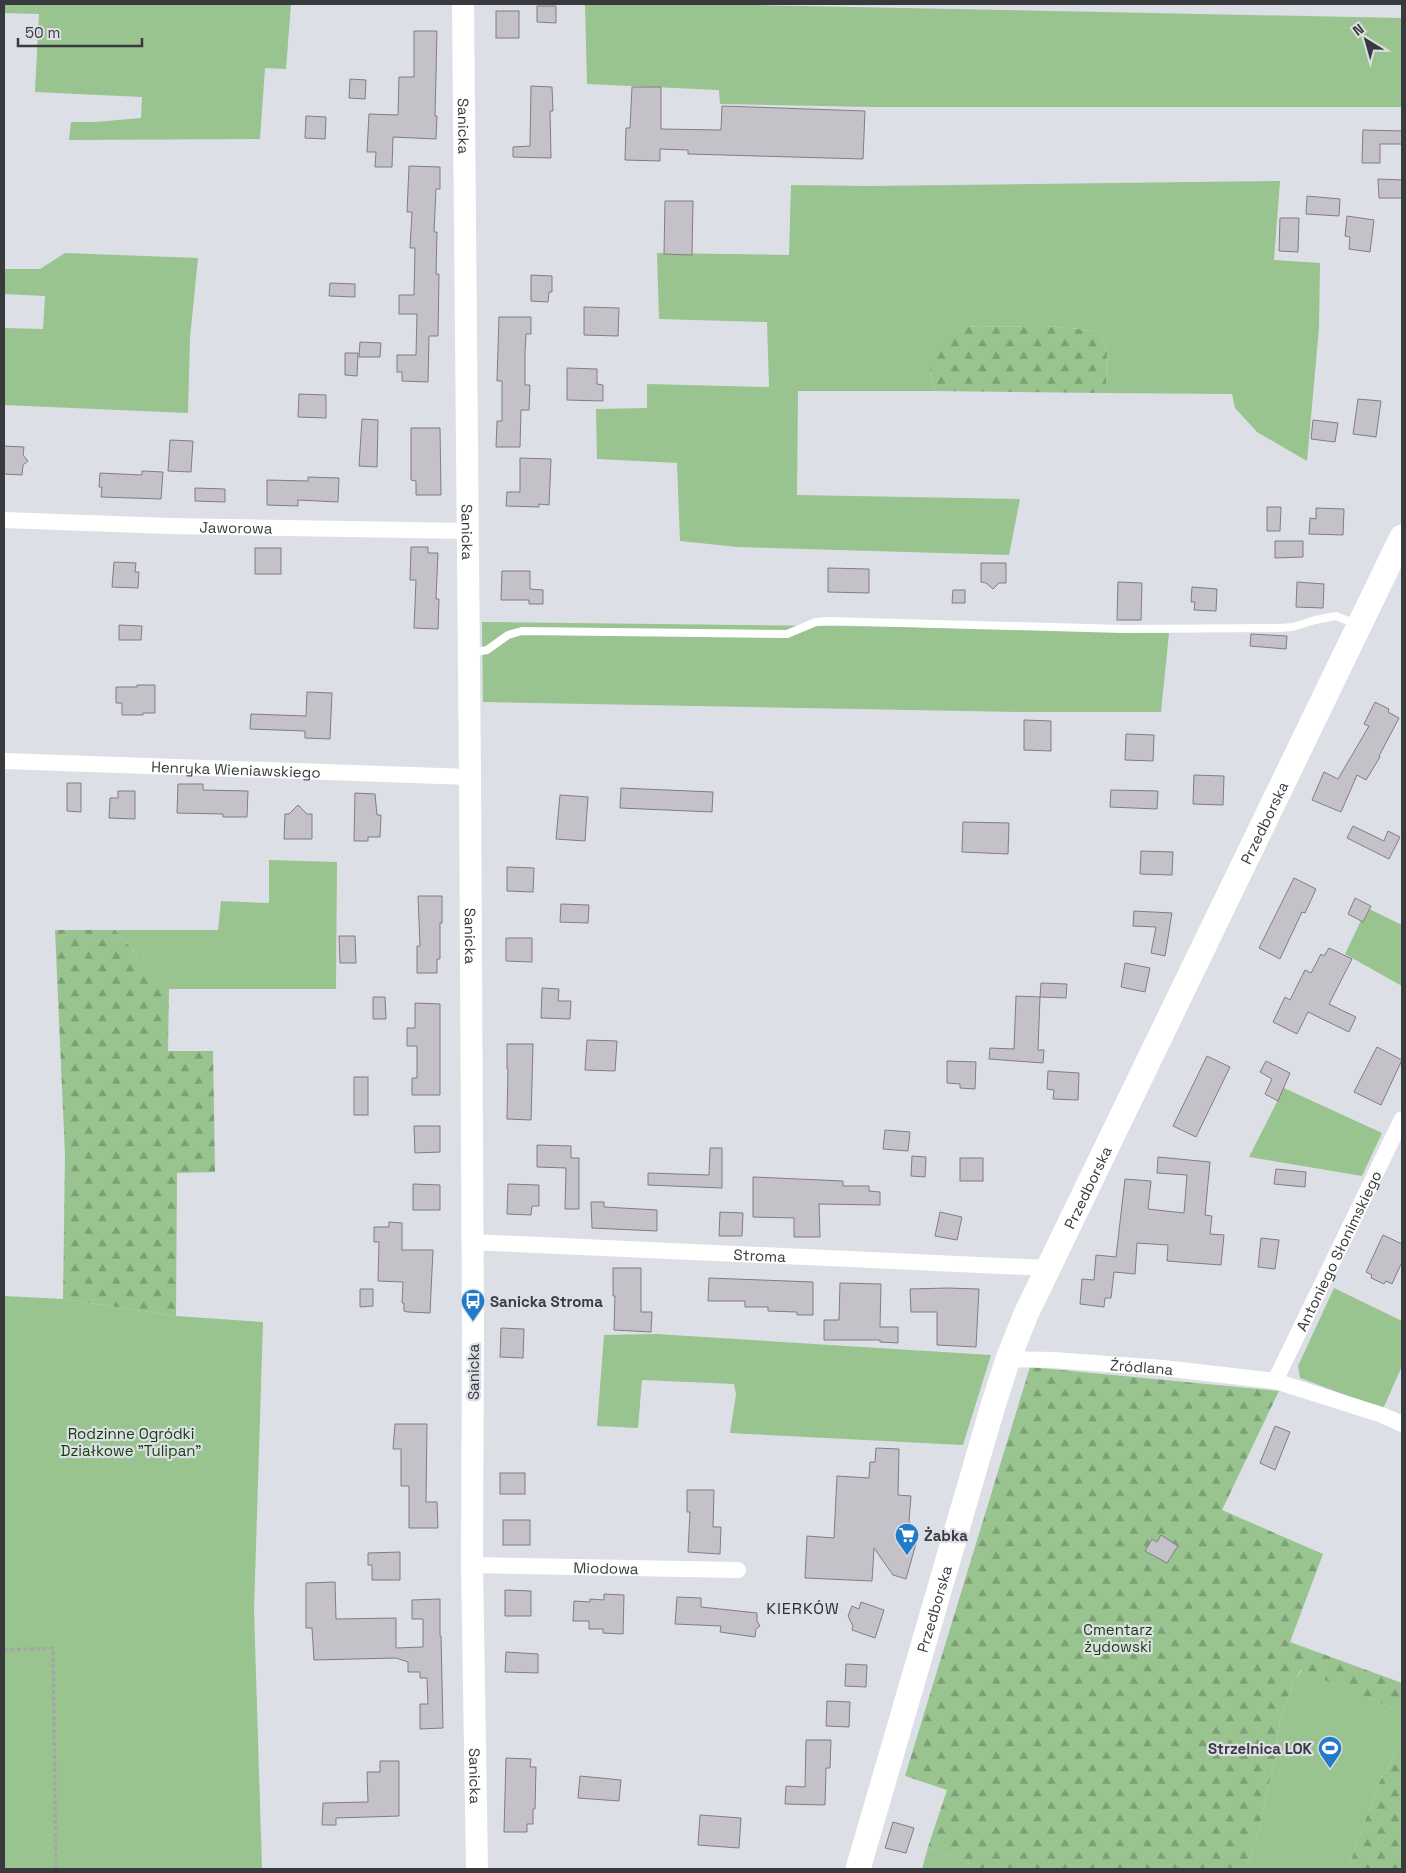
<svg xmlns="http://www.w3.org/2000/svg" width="1406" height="1873" font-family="'Space Grotesk',sans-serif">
<defs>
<pattern id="forest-firs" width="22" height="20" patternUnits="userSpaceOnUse" patternTransform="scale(1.25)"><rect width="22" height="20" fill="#99c38f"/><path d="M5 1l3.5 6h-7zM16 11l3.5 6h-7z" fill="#7e9f76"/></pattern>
</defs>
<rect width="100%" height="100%" fill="#dddfe7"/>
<g fill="#99c38f">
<path d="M4,4H291L286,69L265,68L260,139L69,140L71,122H95L141,118L142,97L35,92L39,14L4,13Z"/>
<path d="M585,4H705L1402,18V107H872L720,104L719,90L587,84Z"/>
<path d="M1280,181L1274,260L1320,263L1319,328L1307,461L1257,432L1235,408L1232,394L1106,393L1107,351L1100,331L1046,326L957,327L930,370L935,391H798L797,495L1020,499L1009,555L737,547L680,541L677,463L597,459L596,409L647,408V384L769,387L767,322L659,319L657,253L789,255L791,185L868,186Z"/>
<path d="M65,253L198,258L190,338L188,413L4,405V328L43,329L45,296L4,294V269H40Z"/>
<path d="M482,622L915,627L1169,633L1161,712H1019L483,702Z"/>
<path d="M269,860L337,862L336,989H169L115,930H218L221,901L269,903Z"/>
<path d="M1367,908L1402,925V986L1345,954Z"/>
<path d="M1284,1088L1382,1133L1362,1176L1249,1157Z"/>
<path d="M1334,1288L1402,1321V1366L1383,1409L1300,1378L1298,1366Z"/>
<path d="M4,1296L63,1299L176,1316L263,1322L254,1610L262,1869H4Z"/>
<path d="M656,1334L991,1355L963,1445L730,1433L736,1394L734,1384L642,1380L638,1428L597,1426L604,1335Z"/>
<path d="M1302,1670L1402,1712V1741L1379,1783L1348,1869H1246L1259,1828L1276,1755L1280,1720L1294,1681Z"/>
<path d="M928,1847L982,1869H922Z"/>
</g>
<g fill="url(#forest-firs)">
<path d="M1046,326L1100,331L1107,351L1106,393L935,391L930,370L935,348L956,327Z"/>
<path d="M55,930H115L169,989L168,1051H213L215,1172L177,1173L176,1316L63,1299L65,1155Z"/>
<path d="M1030,1367L1279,1391L1222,1510L1323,1554L1290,1642L1402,1683V1712L1301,1670L1294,1681L1280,1720L1276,1755L1259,1828L1246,1869H982L928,1847L947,1790L905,1776Z"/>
<path d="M1402,1741V1869H1348L1379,1783Z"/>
</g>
<g fill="#c5c1c8" stroke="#817d83">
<path d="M537,6H556V23L537,22Z"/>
<rect x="496" y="11" width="23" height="27"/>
<path d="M414,31H437L435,116H437L436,139L393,137L392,167H375L376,152H367L369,114L398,115L399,77H414Z"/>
<path d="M350,79L366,80L365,99L349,98Z"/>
<path d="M531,86L552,87L553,111H550L551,158L513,157V147L530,146Z"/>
<path d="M632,87H661V129L721,130L722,106L865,111L863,159L688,154V150L660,149V161L625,160L626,128H630Z"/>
<path d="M306,116L326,117L325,139L305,138Z"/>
<path d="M1363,130L1402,131V144H1380V163H1362Z"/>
<path d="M409,166L440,167V189H436L434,232H437L436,274H439L438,336H429L428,382L402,381V372H397V355H416L417,314H399V295H414L415,248H410L412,212H407Z"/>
<path d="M1378,179L1402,180V198H1379Z"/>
<path d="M1307,196L1340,199L1339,216L1306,214Z"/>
<path d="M665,201H693L692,255L664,254Z"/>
<path d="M1347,216L1374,220L1370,252L1349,249L1350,237L1345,236Z"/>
<path d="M1280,218H1299L1298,252L1279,251Z"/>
<path d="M531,275L552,276V292H549L548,302L531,301Z"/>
<path d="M330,283L355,284V297L329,296Z"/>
<path d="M584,307L619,308L618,336L584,335Z"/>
<path d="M499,317H531V334H526L525,352V385H530L529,410H521L520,447H496L497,421H502V381H497Z"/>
<path d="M360,342L381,343L380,357H359Z"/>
<path d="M345,353H358L357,376L345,375Z"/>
<path d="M567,368L597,369V384L603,385V401L567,400Z"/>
<path d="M299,394L326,395V418L298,417Z"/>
<path d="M1358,399L1381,401L1376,437L1353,434Z"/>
<path d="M362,419L378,420L377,467L359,466Z"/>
<path d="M1313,420L1338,423L1335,442L1311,439Z"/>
<path d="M411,428H440L441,495H416V481L411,480Z"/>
<path d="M170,440L193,441L191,472L168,471Z"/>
<path d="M4,446L24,447L23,455L28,461L23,465L22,475L4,474Z"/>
<path d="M520,458L551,459L549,505L539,504V507L506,506L507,492H520Z"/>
<path d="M142,471L163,472L161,499L101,497L102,487H99L100,473L142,475Z"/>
<path d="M308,477L339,478L338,502L298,500V506L267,505V480L308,481Z"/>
<path d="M195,488L225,489V502L195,501Z"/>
<path d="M1267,507H1281L1280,531H1267Z"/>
<path d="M1316,508L1344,509L1343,535L1309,534L1310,518L1316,519Z"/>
<path d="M1275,541H1303V557L1275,558Z"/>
<path d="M411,547H428V553H438L436,599H439L438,629L414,628L416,580H410Z"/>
<rect x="255" y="548" width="26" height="26"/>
<path d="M114,562L136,563L135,572H139L138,588L112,587Z"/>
<path d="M981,563H1006V583H999L993,589L986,583L981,582Z"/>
<path d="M828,568L869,569V593L828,592Z"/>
<path d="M502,571H530V589L543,590V604H529V600H501Z"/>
<path d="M1118,582L1142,583L1141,620H1117Z"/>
<path d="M1297,582L1324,584L1323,608L1296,607Z"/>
<path d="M1192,587L1217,589L1216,611L1194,610L1195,602H1191Z"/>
<path d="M953,590H965V603H952Z"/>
<path d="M119,625L142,626L141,640H119Z"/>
<path d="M1251,634L1287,636L1286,649L1250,646Z"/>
<path d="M137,685H155V713H143V715H122V703H116V687H137Z"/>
<path d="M307,692L332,693L330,739L305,738V731L250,729L251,714L306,716Z"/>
<path d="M1375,702L1389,709L1388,712L1399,718L1379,756L1380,757L1366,780L1357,775L1341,812L1312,800L1324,772L1338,779L1369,726L1364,724Z"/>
<path d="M1024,720L1051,721V751L1024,750Z"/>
<path d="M1126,734L1154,735L1153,761L1125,760Z"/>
<path d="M1194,775L1224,776L1223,805L1193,804Z"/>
<path d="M67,783H81V812L67,811Z"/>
<path d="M178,784H203V790L248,791L247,817H223V814L177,813Z"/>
<path d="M621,788L713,792L712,812L620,808Z"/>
<path d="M1111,790L1158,791L1157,809L1110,807Z"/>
<path d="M118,791H135V819L109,818L110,798H118Z"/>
<path d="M355,793L375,794L377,815H381L380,837H368V841H354Z"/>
<path d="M560,795L588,797L585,841L556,839Z"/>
<path d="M298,805L307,814H312V839H284L285,814H289Z"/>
<path d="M963,822L1009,823L1008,854L962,852Z"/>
<path d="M1353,826L1384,841L1388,831L1400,837L1389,859L1347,838Z"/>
<path d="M1141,851L1173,852L1172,875L1140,874Z"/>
<path d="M507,867L534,868L533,892L507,891Z"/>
<path d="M1294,878L1316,889L1305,913L1302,912L1280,959L1259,948Z"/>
<path d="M418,896H442V923H440V959H437V973H417V946H420Z"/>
<path d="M1355,898L1371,906L1363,922L1348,914Z"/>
<path d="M561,904L589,905L588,923L560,922Z"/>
<path d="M1134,911L1172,913L1165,956L1151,953L1156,927L1133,926Z"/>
<path d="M339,936H355L356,963H340Z"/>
<path d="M506,938H532V962L506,961Z"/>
<path d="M1329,948L1352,959L1329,1004L1356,1017L1349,1032L1308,1012L1297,1034L1273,1022L1285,997L1290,1000L1305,970L1311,973L1321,954L1324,956Z"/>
<path d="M1125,963L1150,968L1145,992L1121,987Z"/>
<path d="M1041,983L1067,984L1066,998L1040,997L1038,1050H1044L1043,1063L989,1059L990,1048L1014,1049L1016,996L1040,997Z"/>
<path d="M542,988L559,989L558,1001H571L570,1019L541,1018Z"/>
<path d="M373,997H385L386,1019H373Z"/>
<path d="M415,1003L440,1004V1095H412V1078H417V1046H407V1028H415Z"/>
<path d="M587,1040L617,1041L615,1071L585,1070Z"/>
<path d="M507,1044H533L531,1120L507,1119L508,1069H507Z"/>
<path d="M1377,1047L1402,1060L1381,1105L1354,1092Z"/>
<path d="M1207,1056L1230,1067L1196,1137L1173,1126Z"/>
<path d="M947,1061L976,1062L975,1089L960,1088V1084L947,1083Z"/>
<path d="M1266,1061L1290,1073L1278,1101L1265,1094L1272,1079L1260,1072Z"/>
<path d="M1048,1071L1079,1073L1078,1100L1053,1099L1054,1090L1047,1089Z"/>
<rect x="354" y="1077" width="14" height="38"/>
<path d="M414,1126H440V1152L415,1153Z"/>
<path d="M885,1130L910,1132L908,1151L883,1149Z"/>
<path d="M537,1145L571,1146V1158H579V1209H565L566,1168L537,1167Z"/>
<path d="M710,1148H722V1188L648,1185V1173L709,1175Z"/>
<path d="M912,1156L926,1157L925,1177L911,1176Z"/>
<path d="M1158,1157L1210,1162L1205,1215L1212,1216L1210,1234L1224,1235L1221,1265L1167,1261L1168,1245L1137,1243L1135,1274L1114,1272L1111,1298H1105L1104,1307L1080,1304L1082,1279L1094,1280L1096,1255L1116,1257L1125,1179L1151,1181L1148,1209L1184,1213L1187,1175L1157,1173Z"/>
<rect x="960" y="1158" width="23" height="23"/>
<path d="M1276,1169L1306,1172L1305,1187L1274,1184Z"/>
<path d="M753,1177L843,1181V1186H869V1191L880,1192V1205L819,1204L820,1237H794V1218L753,1217Z"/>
<path d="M413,1184L440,1185V1210H413Z"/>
<path d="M508,1184L539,1185V1206H532L531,1215L507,1214Z"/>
<path d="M591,1202H604V1207L657,1210V1231L592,1228Z"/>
<path d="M720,1212L743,1213L742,1236H719Z"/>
<path d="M940,1212L962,1217L957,1240L935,1236Z"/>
<path d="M389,1222L402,1223V1250H433L430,1313L408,1312L404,1311V1303H402L403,1282L378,1281L379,1242H374V1227H389Z"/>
<path d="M1383,1235L1402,1244V1262L1392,1284L1386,1281L1384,1284L1371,1278L1372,1275L1366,1272Z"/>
<path d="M1261,1238L1279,1240L1275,1269L1258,1267Z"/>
<path d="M613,1268H641V1312H652L651,1332L614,1330L615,1296H613Z"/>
<path d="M709,1278L813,1282V1315H797V1312L768,1311V1307H745V1301H708Z"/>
<path d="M840,1283L881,1284L880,1327H898V1343L880,1342V1340H824V1320H839Z"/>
<path d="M948,1288L979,1289L976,1347L937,1345V1312H911L910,1289Z"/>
<path d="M360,1289H373V1306L360,1307Z"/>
<path d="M501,1328L524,1329L523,1358L500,1357Z"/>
<path d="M395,1424H427L426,1502H437L438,1528H409V1486H401V1449H393Z"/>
<path d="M1275,1426L1290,1432L1275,1470L1260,1463Z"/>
<path d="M876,1448L899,1449L898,1495L911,1496L909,1521L917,1540L906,1579L893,1575L874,1548L872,1581L805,1578L807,1536L834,1538L837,1476L869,1478L870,1462H875Z"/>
<rect x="500" y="1473" width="25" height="21"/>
<path d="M687,1490H714L713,1527H721L720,1554L688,1552L690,1512H687Z"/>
<rect x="503" y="1520" width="27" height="25"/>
<path d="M1161,1535L1178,1546L1167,1563L1145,1551L1152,1539L1157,1542Z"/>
<path d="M400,1552V1580H372V1565H368V1553Z"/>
<path d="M335,1582L336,1619L396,1618V1648L423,1647V1619H412V1600L440,1599V1636H441L443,1728L420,1729V1704H428L427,1678H420V1672H408V1662L396,1658L314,1660L312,1628H306V1583Z"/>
<path d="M505,1590L531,1591V1616H505Z"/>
<path d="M604,1594L624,1595L623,1634L603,1633V1629H589V1621H573L574,1601L590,1602V1599L604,1600Z"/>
<path d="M677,1597L701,1598V1607L757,1613V1621L760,1626L756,1629L755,1637L720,1632L721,1626L675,1624Z"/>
<path d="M861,1602L884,1610L875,1638L852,1630L853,1626L848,1616L852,1606L859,1609Z"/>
<path d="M506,1652L538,1654V1673L505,1672Z"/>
<path d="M846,1664L867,1665L866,1687L845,1686Z"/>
<path d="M827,1701L850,1702L849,1727L826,1726Z"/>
<path d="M806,1740H831L830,1768H826L825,1805L785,1804L786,1786L805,1787Z"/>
<path d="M506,1758L531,1759L530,1767H536L535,1809H533V1824H527V1832H504Z"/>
<path d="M380,1761H399V1816L336,1818V1825H322L323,1803L368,1802L367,1772H380Z"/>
<path d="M580,1776L621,1780L619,1801L578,1798Z"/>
<path d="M700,1815L741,1818L739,1848L698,1845Z"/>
<path d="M893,1822L914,1828L906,1853L885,1848Z"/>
</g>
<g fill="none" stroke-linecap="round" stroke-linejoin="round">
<path stroke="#a3a5ab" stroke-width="3" stroke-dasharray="4 2.5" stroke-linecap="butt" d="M4,1650L53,1648L56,1869"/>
<path stroke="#fff" stroke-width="8" d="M471,653L487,650L508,635L522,631L787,634L816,622L829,621L1123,629L1279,628L1293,627L1315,620L1336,616L1356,624"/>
<g stroke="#fff" stroke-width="16">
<path id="s1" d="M4,520L170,526L468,531"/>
<path id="s2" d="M4,761L470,777"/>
<path id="s3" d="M472,1242L1047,1268"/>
<path id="s4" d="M1008,1359L1053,1360L1163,1368L1275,1381L1382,1415L1402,1424"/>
<path id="s5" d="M1275,1381L1402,1119"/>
<path id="s6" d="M472,1565L738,1570"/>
</g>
<path stroke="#fff" stroke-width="22" id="s7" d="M463,4L470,777L473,1329L472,1565L477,1869"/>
<path stroke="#fff" stroke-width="25" id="s8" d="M858,1869L992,1409L1008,1359L1026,1314L1402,537"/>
</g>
<defs>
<symbol id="bus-pin" viewBox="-11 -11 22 30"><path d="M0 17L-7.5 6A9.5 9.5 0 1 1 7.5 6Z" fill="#217bc8" stroke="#dddfe7"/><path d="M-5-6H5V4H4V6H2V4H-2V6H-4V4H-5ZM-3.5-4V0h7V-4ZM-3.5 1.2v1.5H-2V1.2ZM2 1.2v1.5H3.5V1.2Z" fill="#fff"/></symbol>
<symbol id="supermarket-pin" viewBox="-11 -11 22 30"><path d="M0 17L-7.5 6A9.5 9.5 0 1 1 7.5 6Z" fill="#217bc8" stroke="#dddfe7"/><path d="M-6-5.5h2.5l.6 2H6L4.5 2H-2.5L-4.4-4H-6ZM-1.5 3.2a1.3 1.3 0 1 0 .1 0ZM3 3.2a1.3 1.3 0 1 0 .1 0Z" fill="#fff"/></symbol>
<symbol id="stadium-pin" viewBox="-11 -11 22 30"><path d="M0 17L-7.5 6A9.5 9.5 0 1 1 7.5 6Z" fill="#217bc8" stroke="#dddfe7"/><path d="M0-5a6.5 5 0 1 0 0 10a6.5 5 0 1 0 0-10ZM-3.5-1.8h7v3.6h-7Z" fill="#fff"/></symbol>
</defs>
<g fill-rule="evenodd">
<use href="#bus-pin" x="459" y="1287" width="28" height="38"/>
<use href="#supermarket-pin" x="893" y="1521" width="28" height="38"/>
<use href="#stadium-pin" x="1316" y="1734" width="28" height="38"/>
</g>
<g text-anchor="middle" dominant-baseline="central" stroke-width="4.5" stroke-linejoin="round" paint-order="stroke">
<g font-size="15" fill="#393a3d" stroke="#dddfe7">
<text stroke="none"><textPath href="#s7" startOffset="122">Sanicka</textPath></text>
<text stroke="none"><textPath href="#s1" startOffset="232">Jaworowa</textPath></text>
<text stroke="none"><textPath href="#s7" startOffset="528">Sanicka</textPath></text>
<text stroke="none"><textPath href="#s2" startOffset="232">Henryka Wieniawskiego</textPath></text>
<text stroke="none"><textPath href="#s8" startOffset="1126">Przedborska</textPath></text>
<text stroke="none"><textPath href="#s7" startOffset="932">Sanicka</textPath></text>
<text stroke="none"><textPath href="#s8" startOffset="721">Przedborska</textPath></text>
<text stroke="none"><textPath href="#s5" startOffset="145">Antoniego Słonimskiego</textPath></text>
<text stroke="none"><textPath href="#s3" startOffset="288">Stroma</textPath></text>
<text stroke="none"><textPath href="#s4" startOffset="134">Źródlana</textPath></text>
<text transform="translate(473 1372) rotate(-90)">Sanicka</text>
<text stroke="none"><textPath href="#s6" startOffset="134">Miodowa</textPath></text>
<text stroke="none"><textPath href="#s8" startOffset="271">Przedborska</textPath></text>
<text stroke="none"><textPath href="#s7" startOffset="1772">Sanicka</textPath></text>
</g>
<g font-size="15" font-weight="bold" fill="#393a3d" stroke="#dddfe7" text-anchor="start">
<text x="490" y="1301">Sanicka Stroma</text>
<text x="924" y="1535">Żabka</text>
<text x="1312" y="1748" text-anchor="end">Strzelnica LOK</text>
</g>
<g font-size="15" fill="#133f06" stroke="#dddfe7">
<text x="131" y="1433">Rodzinne Ogródki<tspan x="131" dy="17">Działkowe "Tulipan"</tspan></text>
<text x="1118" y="1629">Cmentarz<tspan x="1118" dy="17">żydowski</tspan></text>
</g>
<g font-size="16" letter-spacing="1" fill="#2e2f35" stroke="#dddfe7">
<text x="803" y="1608">KIERKÓW</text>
</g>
</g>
<rect width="1406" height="1873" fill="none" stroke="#393a3d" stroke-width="10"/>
<g transform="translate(1366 40) rotate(323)" stroke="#dddfe7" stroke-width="4" paint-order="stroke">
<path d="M0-4L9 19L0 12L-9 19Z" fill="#393a3d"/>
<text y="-8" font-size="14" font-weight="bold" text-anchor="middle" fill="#393a3d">N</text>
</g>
<path d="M18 38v8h124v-8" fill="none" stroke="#393a3d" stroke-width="2.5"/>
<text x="25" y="38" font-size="15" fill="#393a3d" stroke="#dddfe7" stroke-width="4" paint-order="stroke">50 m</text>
</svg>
